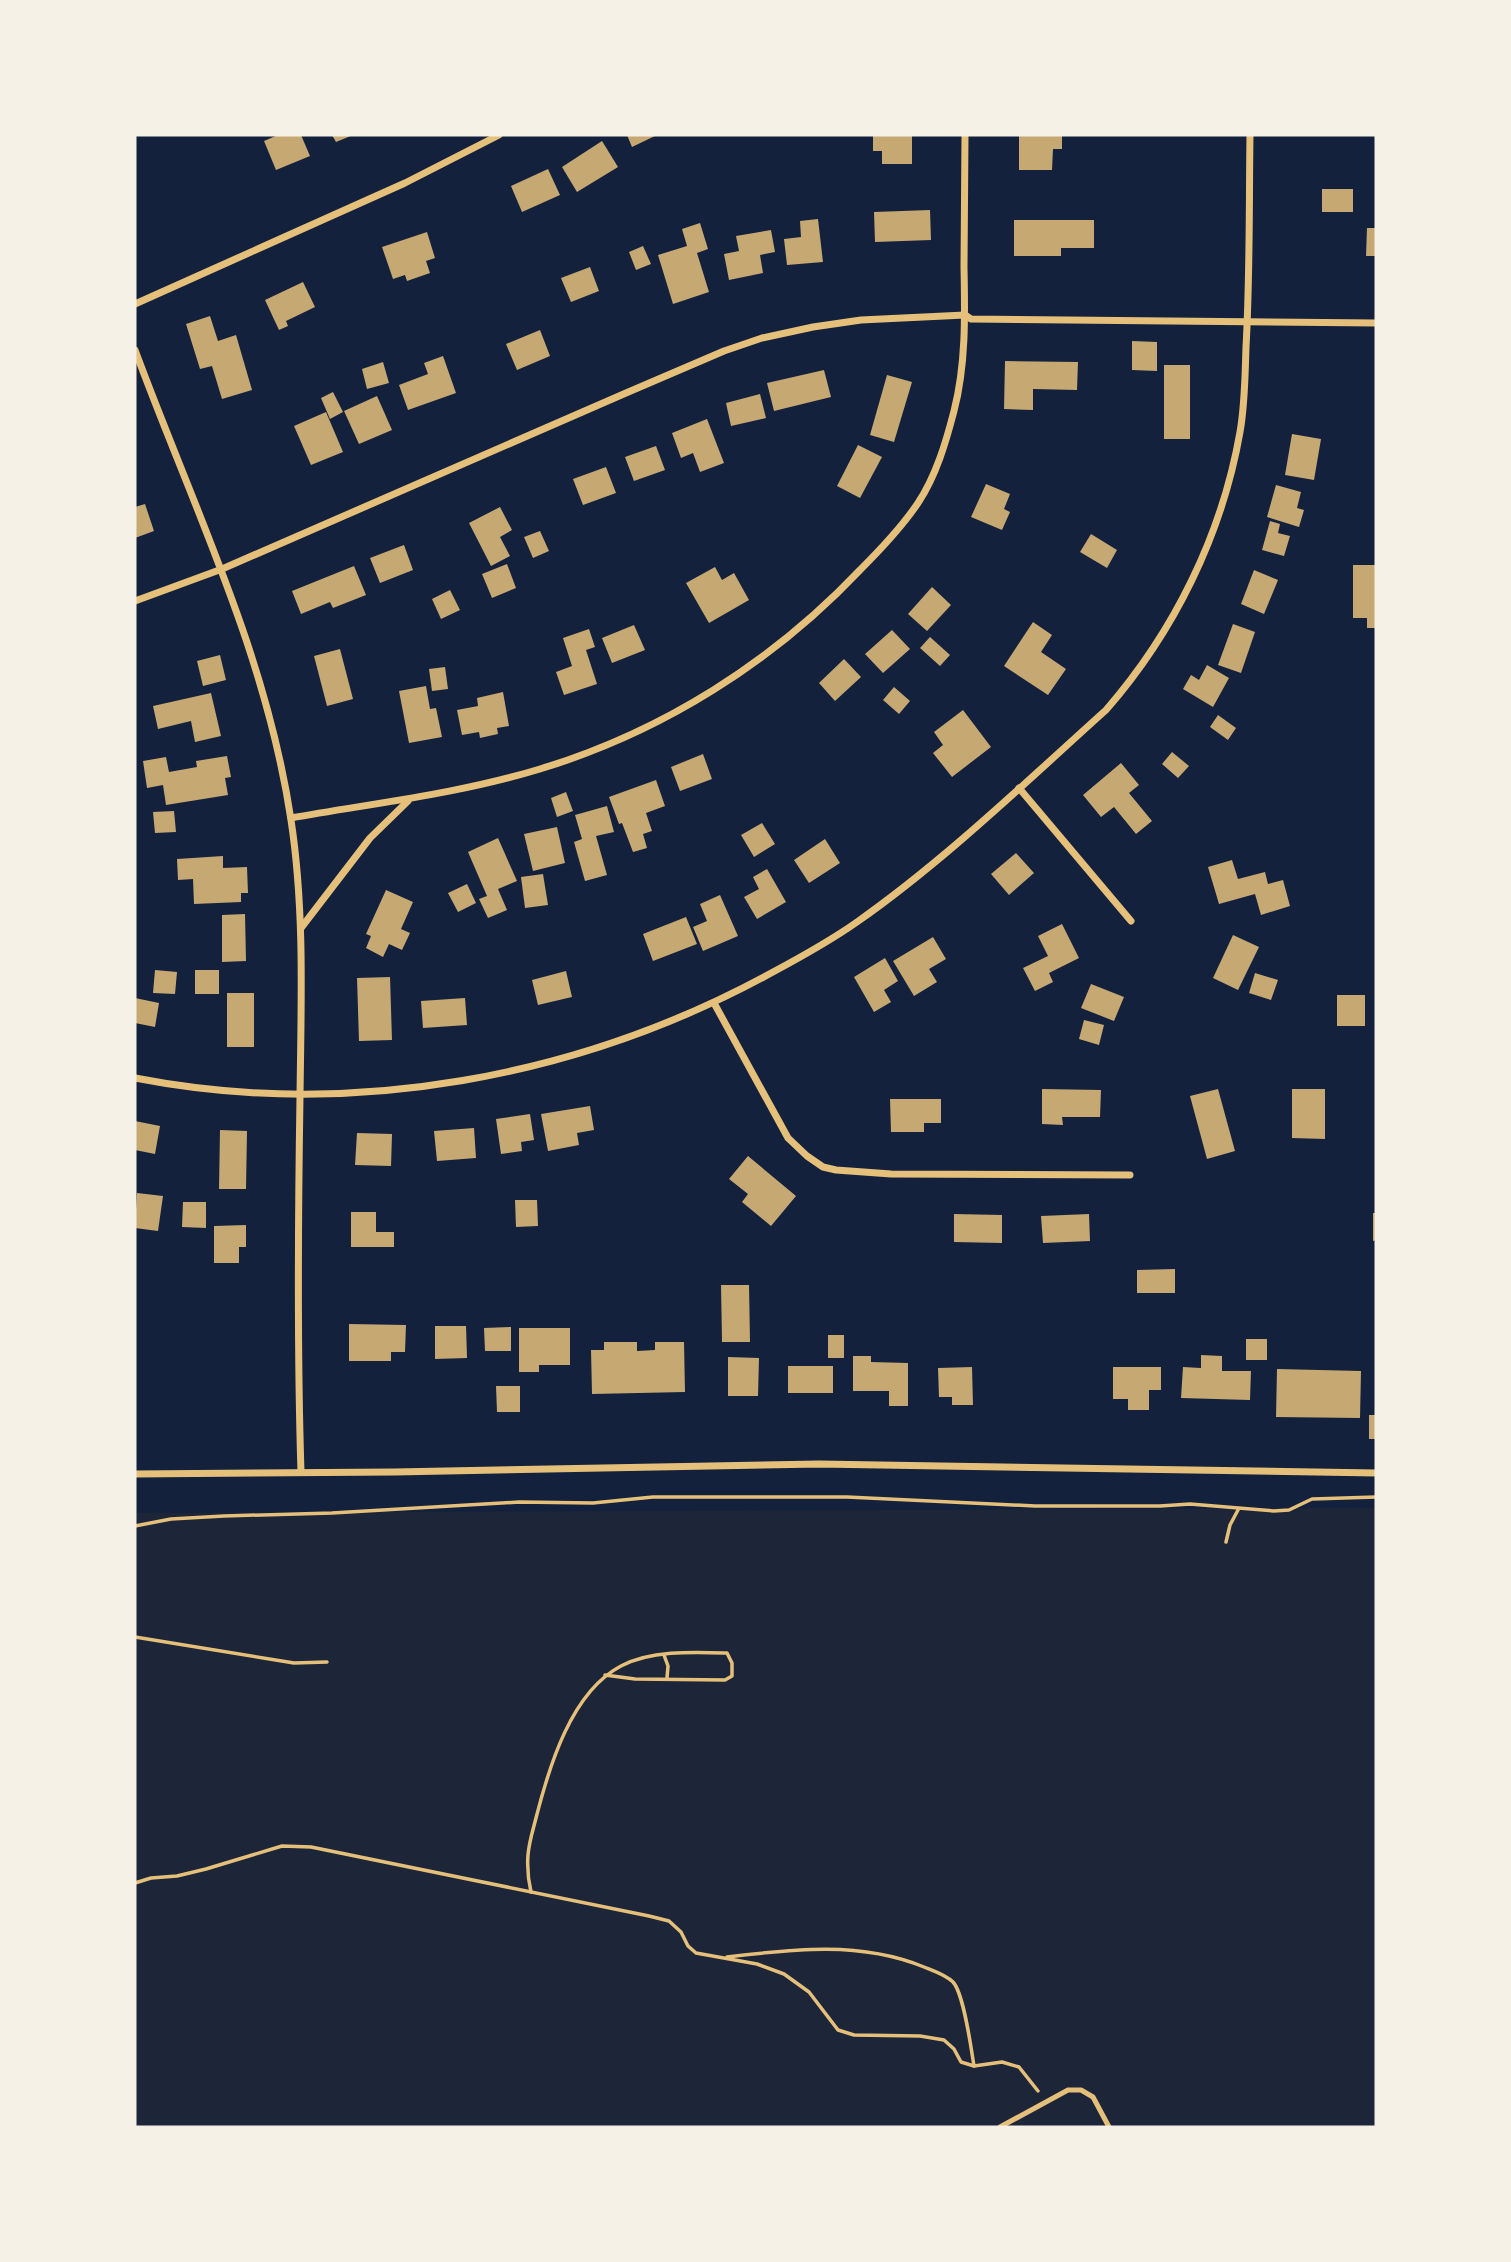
<svg xmlns="http://www.w3.org/2000/svg" width="1511" height="2262" font-family="Overpass,sans-serif">
<rect width="100%" height="100%" fill="#14213d"/>
<path fill="#1d2539" d="M1376,1508V2127H135V1513Z"/>
<g fill="#c6a872">
<path d="M278,135H301L310,156L276,170L264,141Z"/>
<path d="M332,135H353L336,142Z"/>
<path d="M627,135H657L632,147Z"/>
<path d="M873,135H912V164H882V151H873Z"/>
<path d="M1019,135H1062V149H1053L1052,170H1019Z"/>
<path d="M602,141L618,167L577,192L562,167Z"/>
<path d="M548,169L560,195L522,212L511,186Z"/>
<rect x="1322" y="189" width="31" height="23"/>
<path d="M930,210L931,240L875,242L874,212Z"/>
<path d="M818,219L823,262L787,265L784,239L801,237L800,221Z"/>
<path d="M1014,220H1094V248H1061V256H1014Z"/>
<path d="M700,223L708,249L697,253L709,292L673,304L658,255L687,246L682,229Z"/>
<path d="M1367,228H1376V256H1366Z"/>
<path d="M771,230L775,252L760,255L763,273L729,280L724,254L739,251L736,236Z"/>
<path d="M427,232L435,258L426,261L430,273L407,281L405,275L393,279L382,247Z"/>
<path d="M643,246L651,264L636,270L629,252Z"/>
<path d="M590,267L599,291L571,302L561,278Z"/>
<path d="M303,282L315,307L286,321L288,326L279,330L265,300Z"/>
<path d="M210,316L218,341L236,335L252,390L222,399L212,366L200,369L186,324Z"/>
<path d="M540,330L550,356L517,370L506,344Z"/>
<path d="M1132,341L1157,342V371L1132,370Z"/>
<path d="M443,356L456,393L408,410L399,385L428,374L424,363Z"/>
<path d="M1005,361L1078,362L1077,390L1033,389V410L1004,409Z"/>
<path d="M383,362L389,383L367,389L362,369Z"/>
<rect x="1164" y="365" width="26" height="74"/>
<path d="M824,370L831,397L774,411L767,383Z"/>
<path d="M887,375L912,382L894,442L870,435Z"/>
<path d="M333,392L343,412L330,419L321,398Z"/>
<path d="M760,394L766,418L731,426L726,403Z"/>
<path d="M377,396L392,430L359,444L344,411Z"/>
<path d="M326,412L343,452L311,465L294,426Z"/>
<path d="M707,419L724,463L700,472L693,453L681,458L672,433Z"/>
<path d="M1292,434L1321,439L1314,480L1285,475Z"/>
<path d="M858,445L882,457L860,498L837,486Z"/>
<path d="M656,446L665,470L634,481L625,457Z"/>
<path d="M606,467L616,493L583,505L573,479Z"/>
<path d="M986,484L1010,494L1004,509L1010,512L1002,530L971,517Z"/>
<path d="M1276,485L1301,492L1297,508L1304,510L1299,527L1267,517Z"/>
<path d="M145,504L154,531L135,538V507Z"/>
<path d="M500,507L512,530L500,537L510,556L491,566L469,523Z"/>
<path d="M1270,521L1280,524L1278,533L1290,536L1284,556L1262,550Z"/>
<path d="M540,531L549,551L533,558L524,537Z"/>
<path d="M1091,534L1117,550L1107,568L1080,552Z"/>
<path d="M404,545L413,570L380,583L370,558Z"/>
<path d="M507,564L516,588L492,598L482,574Z"/>
<path d="M1353,565H1376V628H1367V618H1353Z"/>
<path d="M354,566L366,595L333,608L330,602L301,614L292,591Z"/>
<path d="M715,567L722,580L734,573L749,600L709,623L686,583Z"/>
<path d="M1254,570L1278,580L1264,614L1241,604Z"/>
<path d="M932,587L951,605L927,631L908,614Z"/>
<path d="M450,590L460,610L441,619L432,599Z"/>
<path d="M1033,622L1052,635L1041,652L1066,669L1048,695L1004,666Z"/>
<path d="M1233,624L1255,632L1241,673L1218,665Z"/>
<path d="M634,625L645,650L612,663L602,638Z"/>
<path d="M589,629L595,647L586,650L597,684L564,695L556,672L572,666L563,638Z"/>
<path d="M892,630L910,649L883,673L865,654Z"/>
<path d="M930,637L950,655L940,666L920,648Z"/>
<path d="M340,649L353,699L327,706L314,656Z"/>
<path d="M220,655L226,680L203,686L197,661Z"/>
<path d="M844,659L861,677L835,701L819,683Z"/>
<path d="M1207,665L1229,678L1213,707L1183,689L1191,675L1199,680Z"/>
<path d="M445,667L448,689L432,691L429,669Z"/>
<path d="M426,686L430,709L436,708L442,737L409,743L399,691Z"/>
<path d="M894,687L910,701L899,714L883,700Z"/>
<path d="M503,692L509,726L497,728L498,734L480,738L479,732L462,735L457,710L478,706L477,698Z"/>
<path d="M211,693L221,736L195,742L191,721L158,729L153,706Z"/>
<path d="M963,710L991,747L952,777L933,753L943,745L934,732Z"/>
<path d="M1218,715L1236,728L1228,740L1210,727Z"/>
<path d="M1172,752L1189,766L1178,778L1162,764Z"/>
<path d="M703,754L712,779L680,791L671,767Z"/>
<path d="M227,756L231,777L225,778L228,795L166,805L163,785L147,788L143,761L166,757L169,772L197,767L196,761Z"/>
<path d="M1121,763L1139,785L1129,793L1152,821L1136,834L1114,807L1101,817L1083,795Z"/>
<path d="M656,780L665,806L646,813L652,831L643,834L647,848L633,852L622,823L619,824L609,797Z"/>
<path d="M566,792L573,811L557,817L551,798Z"/>
<path d="M607,806L614,832L596,836L607,875L585,881L574,842L582,839L575,815Z"/>
<path d="M174,811L176,832L155,833L153,812Z"/>
<path d="M762,823L775,844L754,857L741,835Z"/>
<path d="M557,827L565,863L533,871L524,834Z"/>
<path d="M498,838L517,881L498,889L507,910L488,918L479,899L487,896L468,852Z"/>
<path d="M825,839L840,863L809,883L794,860Z"/>
<path d="M1016,853L1034,873L1009,895L991,874Z"/>
<path d="M223,856V868L247,867L248,893H241V902L194,904L193,879L178,880L177,859Z"/>
<path d="M1232,860L1238,879L1265,872L1268,884L1283,880L1290,906L1261,915L1255,894L1219,904L1208,867Z"/>
<path d="M767,869L786,902L757,919L744,897L759,889L753,877Z"/>
<path d="M543,874L548,905L525,908L521,877Z"/>
<path d="M467,884L476,903L458,912L448,893Z"/>
<path d="M386,890L413,902L401,929L410,933L402,950L389,944L383,957L366,948L371,936L366,934Z"/>
<path d="M720,895L738,936L703,951L693,927L707,921L700,904Z"/>
<path d="M245,914L246,961L222,962V915Z"/>
<path d="M686,917L697,944L653,961L643,934Z"/>
<path d="M1062,924L1079,958L1049,973L1053,982L1035,991L1023,968L1048,956L1038,936Z"/>
<path d="M1233,935L1259,947L1238,990L1213,978Z"/>
<path d="M933,937L946,959L929,969L937,982L914,996L893,961Z"/>
<path d="M885,958L898,981L884,990L891,1002L874,1012L854,977Z"/>
<path d="M155,970L177,972L175,994L153,993Z"/>
<rect x="195" y="970" width="24" height="24"/>
<path d="M566,971L572,997L538,1005L532,980Z"/>
<path d="M1255,973L1278,980L1271,1000L1249,993Z"/>
<path d="M390,977L392,1040L359,1041L357,978Z"/>
<path d="M1091,984L1124,997L1114,1021L1081,1008Z"/>
<rect x="227" y="993" width="27" height="54"/>
<rect x="1337" y="995" width="28" height="31"/>
<path d="M135,998L159,1003L155,1027L135,1023Z"/>
<path d="M465,998L467,1025L423,1028L421,1001Z"/>
<path d="M1084,1020L1104,1025L1099,1045L1079,1039Z"/>
<path d="M1042,1089L1101,1090L1100,1117H1062L1063,1125L1042,1124Z"/>
<path d="M1218,1089L1235,1151L1207,1159L1190,1096Z"/>
<path d="M1292,1089H1325V1139L1292,1138Z"/>
<path d="M890,1099H941V1123H924V1132H891Z"/>
<path d="M590,1106L594,1130L577,1133L579,1145L548,1151L541,1114Z"/>
<path d="M530,1114L534,1140L521,1142L522,1151L501,1154L496,1119Z"/>
<path d="M135,1121L160,1126L155,1154L135,1150Z"/>
<path d="M474,1128L476,1158L437,1161L434,1131Z"/>
<path d="M220,1130L247,1131L246,1189H219Z"/>
<path d="M357,1133L392,1134L391,1166L355,1165Z"/>
<path d="M748,1156L796,1196L771,1226L742,1202L748,1194L729,1179Z"/>
<path d="M137,1193L163,1196L158,1231L135,1228Z"/>
<path d="M515,1200H537L538,1226L516,1227Z"/>
<path d="M183,1202H206V1228L182,1227Z"/>
<path d="M351,1212H376V1232H394V1247H351Z"/>
<path d="M1373,1213H1376V1240L1373,1241Z"/>
<path d="M954,1214L1002,1215V1243L954,1242Z"/>
<path d="M1089,1214L1090,1241L1043,1243L1041,1216Z"/>
<path d="M246,1225V1247H239V1263H214V1226Z"/>
<path d="M1175,1269V1293H1137V1270Z"/>
<path d="M721,1285H749L750,1342H722Z"/>
<path d="M349,1324L406,1325L405,1352H391V1361H349Z"/>
<path d="M435,1326H466L467,1358L435,1359Z"/>
<path d="M511,1327V1351H485L484,1328Z"/>
<path d="M519,1328H570V1365H539V1372H519Z"/>
<rect x="828" y="1335" width="16" height="23"/>
<rect x="1246" y="1339" width="21" height="21"/>
<path d="M604,1342H637V1351L655,1350V1342H684L685,1392L592,1394L591,1350H604Z"/>
<path d="M1201,1355L1222,1356V1371H1251L1250,1400L1181,1398L1183,1367L1201,1368Z"/>
<path d="M853,1356H871V1362L908,1363V1406H889V1391H853Z"/>
<path d="M728,1357L759,1358L758,1396H728Z"/>
<rect x="788" y="1366" width="45" height="27"/>
<path d="M972,1367L973,1405H952V1397H939L938,1368Z"/>
<path d="M1113,1367H1161V1390H1149V1410H1128V1399H1113Z"/>
<path d="M1277,1369L1361,1371L1360,1418L1276,1417Z"/>
<path d="M496,1386H520V1412H497Z"/>
<rect x="1369" y="1415" width="7" height="24"/>
</g>
<g fill="none" stroke-linecap="round" stroke-linejoin="round">
<g stroke="#e5c07b" stroke-width="3.5">
<path d="M135,1526L171,1519L224,1516L332,1513L519,1502L593,1503L653,1497H847L1035,1506H1160L1190,1504L1274,1511L1289,1510L1312,1499L1376,1497"/>
<path d="M1226,1542L1230,1525L1238,1510"/>
<path d="M135,1637L294,1663L327,1662"/>
<path d="M664,1655L668,1666L667,1678"/>
<path d="M135,1883L151,1878L177,1876L206,1869L282,1846L311,1847L649,1916L669,1921L681,1932L688,1946L696,1953L757,1964L784,1974L809,1992L838,2030L854,2035L920,2036L944,2040L954,2049L961,2062L974,2066L1002,2062L1019,2067L1038,2091"/>
<path d="M531,1892C528,1879 527,1868 528,1855C529,1842 533,1830 536,1818C549,1767 571,1692 621,1666C651,1650 694,1652 727,1653L732,1663V1676L725,1680L635,1679L605,1675"/>
<path d="M727,1957C793,1949 861,1941 924,1967C934,1971 946,1975 953,1982C964,1994 971,2048 974,2066"/>
</g>
<path stroke="#e5c07b" stroke-width="5" d="M1000,2127L1068,2090H1081L1093,2097L1109,2127"/>
<g stroke="#e5c07b" stroke-width="7">
<path d="M135,304L405,183L499,135"/>
<path d="M135,350C193,507 266,653 291,820C305,912 301,1005 300,1097C298,1222 297,1347 301,1472"/>
<path d="M135,601L222,569L626,393L724,351L762,338L813,327L861,320L965,315L971,319L1376,323"/>
<path d="M1019,788L1131,921"/>
<path d="M291,818C375,803 458,794 540,769C662,732 773,662 860,570C881,549 902,527 918,503C936,476 946,442 954,411C966,365 965,315 964,267C964,223 965,179 965,135"/>
<path d="M301,928L370,838L408,801"/>
<path d="M714,1003L788,1138L807,1156L823,1167L836,1170L891,1174L1130,1175"/>
<path d="M135,1078C351,1120 580,1078 773,972C801,957 830,941 857,922C944,861 1027,781 1106,710C1174,632 1222,535 1240,432C1245,404 1245,375 1246,347C1250,276 1249,205 1250,135"/>
<path d="M135,1474L395,1472L819,1464L1376,1473"/>
</g>
</g>
<rect width="1511" height="2262" fill="none" stroke="#f6f1e7" stroke-width="273"/>
</svg>
